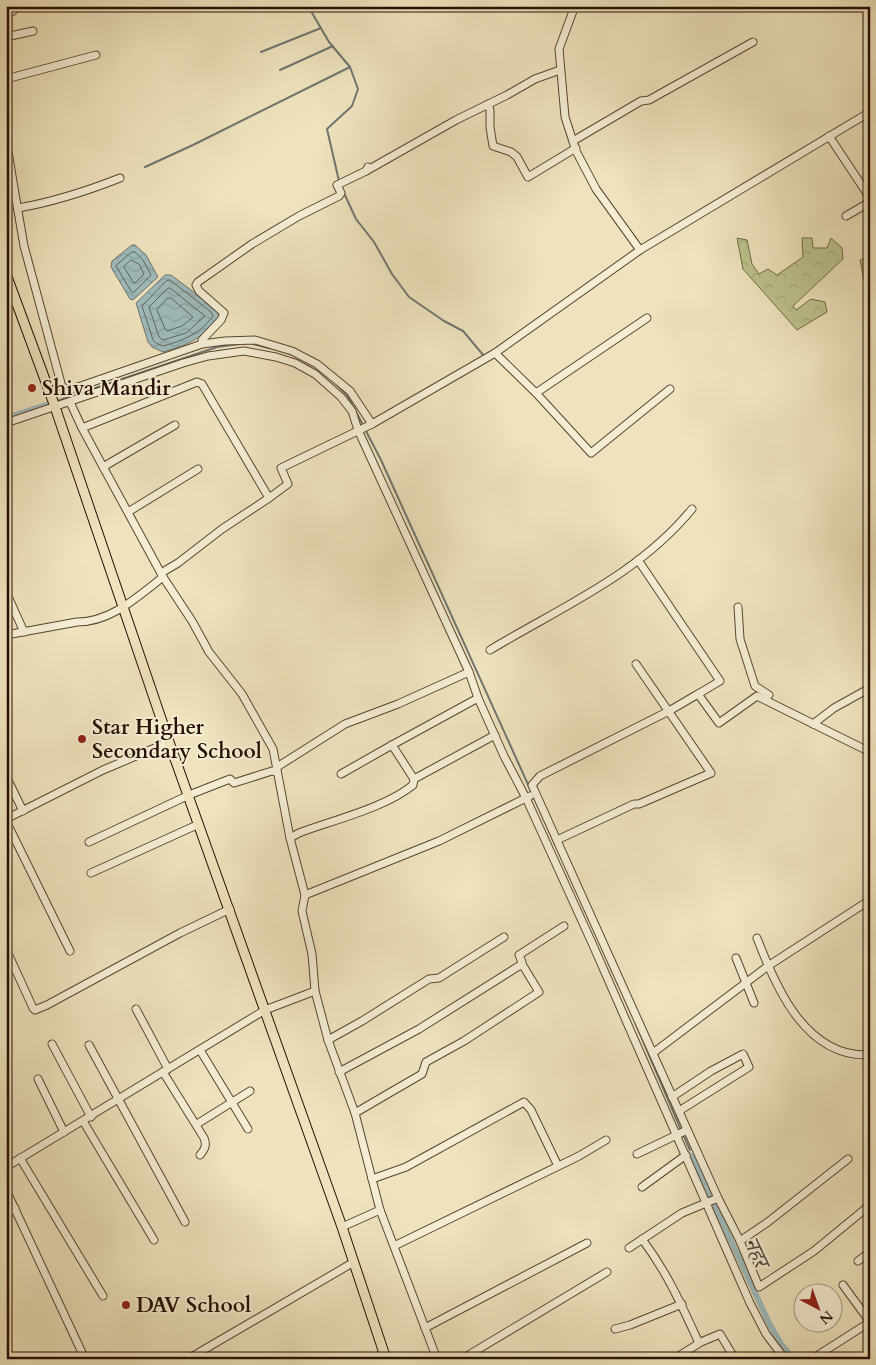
<svg xmlns="http://www.w3.org/2000/svg" width="876" height="1365" font-family="Cardo,'Noto Serif Devanagari',serif">
<defs>
<pattern id="forest-crowns" width="20" height="18" patternUnits="userSpaceOnUse" patternTransform="scale(1.25)"><rect width="20" height="18" fill="#bcc38e"/><path d="M2 6a3 3 0 1 1 6 0M12 15a3 3 0 1 1 6 0" fill="none" stroke="#a2a679"/></pattern>
<pattern id="water-waves" width="16" height="10" patternUnits="userSpaceOnUse" patternTransform="scale(1.25)"><rect width="16" height="10" fill="#9ebbbc"/><path d="M0 5q4-4 8 0t8 0" fill="none" stroke="#88a0a0"/></pattern>
</defs>
<rect width="100%" height="100%" fill="#eee3bd"/>
<filter id="stains"><feTurbulence type="fractalNoise" baseFrequency=".004" numOctaves="4"/><feColorMatrix values="0 0 0 0 .2 0 0 0 0 .09 0 0 0 0 .02 0 0 0 .5 -.17"/></filter>
<radialGradient id="worn" r=".72"><stop offset=".6" stop-color="#630" stop-opacity="0"/><stop offset="1" stop-color="#630" stop-opacity=".3"/></radialGradient>
<g fill="url(#forest-crowns)" stroke="#726947">
<path d="M737,238L747,240L752,264L759,274L768,269L777,275L803,257L802,238H812L813,248H827L831,238L842,248L843,259L793,306L796,310L811,299L825,302L827,312L797,330L743,269Z"/>
<path d="M869,256L870,257V287L864,280L860,260Z"/>
</g>
<g fill="url(#water-waves)" stroke="#6e7671">
<path d="M132,245H135L146,255L158,277L133,300L130,299L111,267L112,261Z"/>
<path d="M165,275H171L216,309L220,317C201,339 190,344 163,352L152,347L148,342L136,303Z"/>
</g>
<g fill="none" stroke-linecap="round" stroke-linejoin="round">
<g stroke="#62655e" stroke-width="1">
<path d="M132,252H135L143,260L151,275L133,293L131,291L116,266Z"/>
<path d="M131,260L139,264L144,274L135,283L133,282L124,267Z"/>
<path d="M170,280L211,312L213,316C201,333 183,341 163,346L156,343L153,340L142,306L166,281Z"/>
<path d="M170,288L205,316L186,333L163,340L159,337L149,307L167,289Z"/>
<path d="M168,298H171L193,317L182,326L167,331L165,329L157,310Z"/>
</g>
<g stroke="#6e7671" stroke-width="2">
<path d="M308,6L329,42L350,67L358,89L352,106L327,129L339,181"/>
<path d="M261,52L321,28"/>
<path d="M280,70L333,46"/>
<path d="M145,167L193,145L350,67"/>
<path d="M344,193L356,219L374,242L392,274L409,297L444,321L463,331L484,356"/>
<path d="M249,343L269,348"/>
<path d="M285,352L295,356"/>
<path d="M334,382L347,395L363,425"/>
<path d="M57,401L217,347L239,344"/>
<path d="M366,431L381,460L555,844"/>
<path d="M635,1022L681,1130"/>
<path d="M683,1134L690,1150"/>
</g>
<g stroke="#9ebbbc" stroke-width="6">
<path d="M6,418L49,404"/>
<path d="M692,1156L769,1323L781,1344L794,1359"/>
</g>
<defs>
<g id="minor">
<path d="M573,11L559,49L565,117L576,151L596,189L640,250"/>
<path d="M6,14L13,11L12,6"/>
<path d="M6,37L33,31"/>
<path d="M6,79L96,55"/>
<path d="M488,104L490,110V127L493,146L511,152L517,157L528,177L576,148"/>
<path d="M829,136L870,198"/>
<path d="M6,139L14,188"/>
<path d="M573,141L641,101L649,100L753,42"/>
<path d="M366,171L456,120L507,95L535,79L560,70"/>
<path d="M6,193L14,188L24,246L62,387L68,389L75,388L202,344L225,341L255,340L292,351L317,364L350,391L372,424"/>
<path d="M18,208C53,202 87,191 120,178"/>
<path d="M846,216L870,202"/>
<path d="M202,344V340L221,320L224,313L199,291L196,285L198,282L252,244L299,216L339,196L341,193L337,185L366,171L368,167"/>
<path d="M495,353L536,393L591,453L670,389"/>
<path d="M536,393L647,318"/>
<path d="M6,423L183,363L208,356L244,351L276,357L295,363L315,374L341,397L352,411L358,430L469,672L478,698L504,756L526,798L592,943L750,1303L766,1334L785,1359"/>
<path d="M82,428L197,382L202,384L269,498L222,529L178,563L161,573"/>
<path d="M103,467L175,425"/>
<path d="M269,498L288,484L281,468L372,424L495,353L640,250L870,112"/>
<path d="M128,512L198,469"/>
<path d="M638,560L720,681L698,694"/>
<path d="M6,592L24,632"/>
<path d="M738,607L740,639L755,686L769,695"/>
<path d="M6,635L77,622C111,622 137,597 163,577"/>
<path d="M490,650C561,607 638,575 692,509"/>
<path d="M813,724L834,708L870,688"/>
<path d="M392,745L478,698"/>
<path d="M870,752L757,696L719,723L698,694L669,711L540,776L532,785L718,1198L740,1241L759,1287L814,1251L870,1205"/>
<path d="M277,767L345,724L398,704L469,672"/>
<path d="M6,776L23,811"/>
<path d="M414,779L495,735"/>
<path d="M6,819L103,770L169,742"/>
<path d="M6,821L70,951"/>
<path d="M290,838L299,833C333,820 385,808 413,785L414,779L392,745L341,774"/>
<path d="M557,840L634,804H639L711,773L636,664"/>
<path d="M89,842L189,795L230,779L234,783L272,771L277,772"/>
<path d="M91,873L199,824"/>
<path d="M305,895L439,841L530,796"/>
<path d="M757,938C776,988 806,1058 870,1055"/>
<path d="M6,949L33,1008L35,1010L47,1005L180,933L230,909"/>
<path d="M736,958L754,1003"/>
<path d="M522,962L519,955L564,926"/>
<path d="M315,991L328,1040L355,1113L380,1210L437,1359"/>
<path d="M136,1009L168,1069"/>
<path d="M328,1040L362,1021L429,979L439,978L504,937"/>
<path d="M52,1044L91,1117"/>
<path d="M89,1045L185,1222"/>
<path d="M200,1050L248,1129"/>
<path d="M653,1053L768,966L870,900"/>
<path d="M163,1072L204,1138C207,1145 205,1149 200,1155"/>
<path d="M339,1072L419,1029L522,964L539,992L464,1041L426,1062L422,1074L355,1113"/>
<path d="M38,1079L64,1132"/>
<path d="M672,1097L711,1071L743,1054L749,1067L679,1111"/>
<path d="M83,1121L154,1240"/>
<path d="M197,1124L250,1091"/>
<path d="M637,1154L687,1130"/>
<path d="M20,1158L103,1296"/>
<path d="M6,1167L265,1010L315,991L312,954L302,911L305,895L290,838L273,749L242,694L209,652L192,621L163,577L82,428L70,402"/>
<path d="M372,1179L406,1167L524,1102L531,1110L558,1166"/>
<path d="M642,1187L686,1155"/>
<path d="M6,1190L85,1359"/>
<path d="M6,1213L15,1208"/>
<path d="M342,1227L380,1210"/>
<path d="M642,1239C668,1274 681,1304 699,1343"/>
<path d="M740,1241L768,1222L848,1159"/>
<path d="M394,1246L579,1156L606,1140"/>
<path d="M629,1248L682,1213L718,1198"/>
<path d="M858,1261L870,1252"/>
<path d="M843,1285L870,1322"/>
<path d="M425,1328L587,1243"/>
<path d="M615,1329L630,1325L682,1304"/>
<path d="M188,1359L354,1262"/>
<path d="M372,1359L384,1353"/>
<path d="M462,1359L607,1272"/>
<path d="M674,1359L701,1342L720,1334L735,1359"/>
<path d="M812,1359L870,1322"/>
</g>
<path id="major" d="M6,274L54,404L169,742L342,1227L386,1359"/>
</defs>
<use href="#minor" stroke="#59442f" stroke-width="9"/>
<use href="#major" stroke="#270f00" stroke-width="11"/>
<use href="#minor" stroke="#f4edd4" stroke-width="7"/>
<use href="#major" stroke="#eee3bd" stroke-width="9"/>
</g>
<g fill="#8f2418" stroke="#f4edd4" stroke-width="2">
<circle cx="32" cy="388" r="5"/>
<circle cx="82" cy="739" r="5"/>
<circle cx="126" cy="1305" r="5"/>
</g>
<g text-anchor="middle" dominant-baseline="central" stroke-width="4" stroke-linejoin="round" paint-order="stroke">
<g font-size="21" font-weight="bold" fill="#270f00" stroke="#f4edd4" text-anchor="start">
<text x="42" y="388">Shiva Mandir</text>
<text x="92" y="727">Star Higher<tspan x="92" dy="24">Secondary School</tspan></text>
<text x="136" y="1305">DAV School</text>
</g>
<g font-size="22" font-style="italic" fill="#514b42" stroke="#f4edd4">
<text transform="translate(756 1252) rotate(65)">नहर</text>
</g>
</g>
<rect width="876" height="1365" fill="none" stroke="#eee3bd" stroke-width="25"/>
<rect x="8" y="8" width="861" height="1350" fill="none" stroke="#270f00" stroke-width="2.5"/>
<rect x="12" y="12" width="851" height="1340" fill="none" stroke="#270f00"/>
<g transform="translate(818 1308) rotate(139)"><circle r="24" fill="#f4edd4" stroke="#a2947f"/>
<path d="M0-4L9 19L0 12L-9 19Z" fill="#8f2418"/>
<text y="-8" font-size="14" font-weight="bold" text-anchor="middle" fill="#270f00">N</text>
</g>
<rect width="100%" height="100%" filter="url(#stains)"/>
<rect width="100%" height="100%" fill="url(#worn)"/>
</svg>
